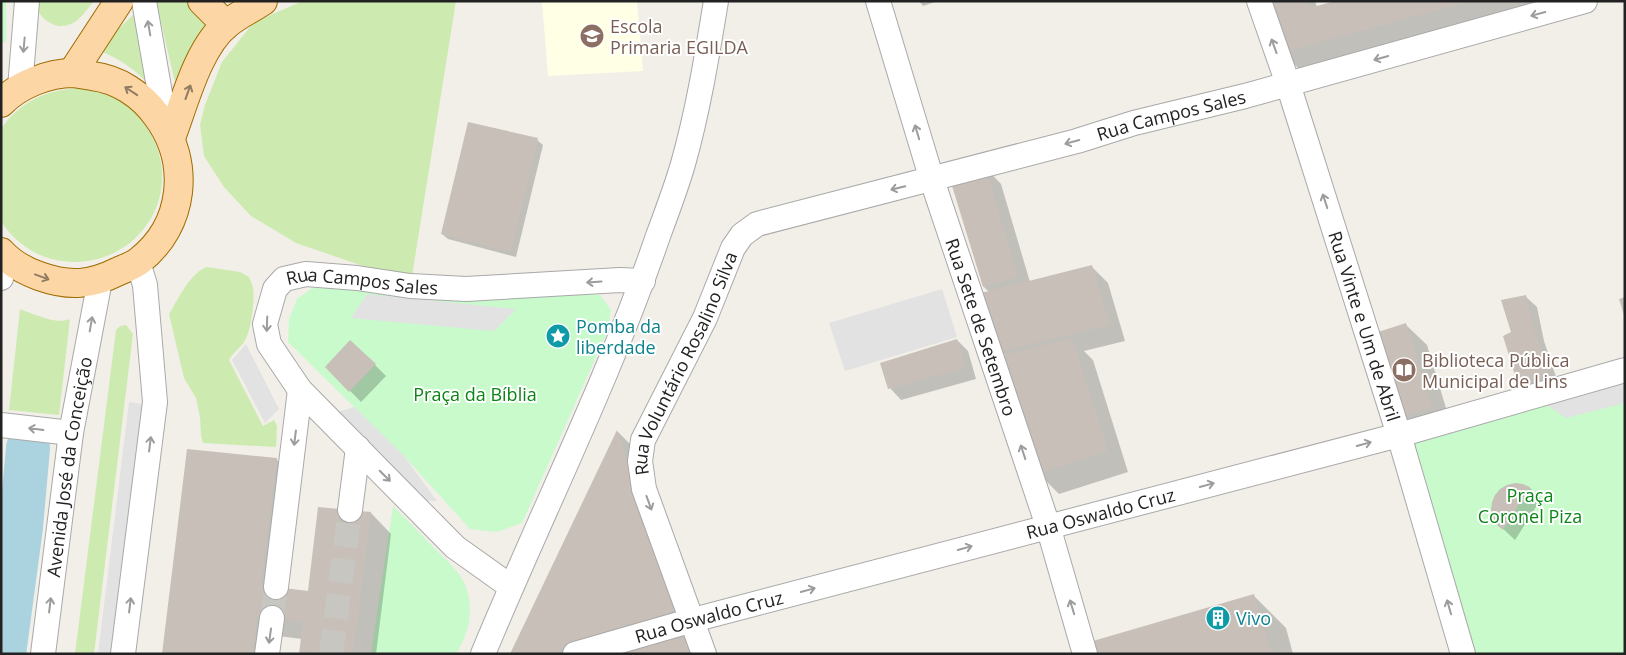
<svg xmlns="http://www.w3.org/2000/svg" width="1626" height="655" font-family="'Open Sans',sans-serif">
<rect width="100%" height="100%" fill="#f2efe9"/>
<path fill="#ffffe5" d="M542,1H637L643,71L548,76Z"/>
<g fill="#cdebb0">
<path d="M34,1H94C88,8 82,17 75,22C57,33 39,20 34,1Z"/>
<path d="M156,1H195L212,24L190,52L175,82Z"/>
<path d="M303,1H456L412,276L363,266L296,243L251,216L224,187L204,156L200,125L205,105L222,62L254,22Z"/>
<path d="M134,14L153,89C137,71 120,58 97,50Z"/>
<path d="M77,88C90,90 102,92 114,98C128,104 141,117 149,131C188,195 135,271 62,261C37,258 14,242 1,221V129C21,101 44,91 77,88Z"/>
<path d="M207,267L240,272L249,277C251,281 252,285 253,288C255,300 251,333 244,342C239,349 233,353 229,360L263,426L274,420L277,426L276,447L203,443L201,436L200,417L196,398L184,378L169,314C179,298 189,274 207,267Z"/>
<path d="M20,309C33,314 57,325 70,319L59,415L9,410Z"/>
<path d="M126,325L133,334L94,654H75L116,330L120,326Z"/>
</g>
<g fill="#c8facc">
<path d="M1,1H6V41L1,44Z"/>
<path d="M324,280L467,299L496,300L521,296L564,293L600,295L611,310L608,330L522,523L497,532L470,529L404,456L288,342L289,319L297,299Z"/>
<path d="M1625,379V654H1474L1412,439Z"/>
<path d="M393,506C407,520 421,534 434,548C445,559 461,572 466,587C474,611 469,633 456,654H371Z"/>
</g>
<g fill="#e2e2e2">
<path d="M942,289L957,337L845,371L829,323Z"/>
<path d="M367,294L516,309L494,331L351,318Z"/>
<path d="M246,344L279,409L265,423L232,360Z"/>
<path d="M1625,382V403L1566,418L1547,405Z"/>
<path d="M129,402L149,405L118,654H98Z"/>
<path d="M354,407L404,456L437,501H418L338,412Z"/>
</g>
<g fill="#0003">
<path d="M919,1H938L923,6Z"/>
<path d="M1270,1H1315L1317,7L1340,1H1544L1299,69L1283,53Z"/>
<path d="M537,140L543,145L516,257L448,239L442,234Z"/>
<path d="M985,167L1001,184L1030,282L1092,267L1108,283L1125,341L1084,351L1093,360L1128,472L1059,494L1038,473L1006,356L1001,351L989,292L984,287Z"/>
<path d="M1525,296L1537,307L1544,341L1559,386L1530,393L1518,381Z"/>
<path d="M1406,325L1427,345L1452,428L1424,436L1403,416Z"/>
<path d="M957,340L968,351L976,379L901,400L890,388Z"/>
<path d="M375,365L386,376L361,402L327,367Z"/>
<path d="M618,432L638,452L703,654H511Z"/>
<path d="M276,459L297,479L283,589L309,592L371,513L391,534L376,654H300L302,639L278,636L276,654H164Z"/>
<path d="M1523,485L1530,488L1541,499L1515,540L1498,524Z"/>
<path d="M1254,596L1286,628L1293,654H1098Z"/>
</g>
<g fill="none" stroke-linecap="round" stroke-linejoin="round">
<path stroke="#aad3df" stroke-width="44" d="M4,654L21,527L28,448"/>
</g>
<g fill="#c7bfb8">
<path d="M1267,1H1306L1309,8L1335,1L1467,2L1281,53Z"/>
<path d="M468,122L538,138L511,252L441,234Z"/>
<path d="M985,166L1018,277L983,287L949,176Z"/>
<path d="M1092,265L1110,325L1000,352L981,293Z"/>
<path d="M1526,295L1534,328L1549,374L1517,382L1503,336L1511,332L1501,300Z"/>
<path d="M1625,297V315H1624L1619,299Z"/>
<path d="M1406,323L1432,408L1402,416L1375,333Z"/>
<path d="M1072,338L1108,451L1037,474L1002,356Z"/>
<path d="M957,339L966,368L888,389L880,363Z"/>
<path d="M350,340L376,364L349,392L325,367Z"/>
<path d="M617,430L680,616L549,654H510Z"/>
<path d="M187,449L277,458L261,585L308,591L318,507L371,512L353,654H299L303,622L257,616L253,654H162Z"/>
<path d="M1515,483L1523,484L1530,487L1503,530L1497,525L1493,518L1491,510L1492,502L1495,495L1500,489L1507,485Z"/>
<path d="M1254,594L1272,654H1097L1093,641Z"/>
<path d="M685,634L692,654H618Z"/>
</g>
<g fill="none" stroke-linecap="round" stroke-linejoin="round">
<g stroke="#c8c6c1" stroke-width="24" stroke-dasharray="24 12" stroke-linecap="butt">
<path d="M272,618L276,587"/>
<path d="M331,654L350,510"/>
</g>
<defs>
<g id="minor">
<path d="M144,1L166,128"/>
<path id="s1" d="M878,1L932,180L1048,526L1085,654"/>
<path id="s2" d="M1259,1L1288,84L1399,435L1463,654"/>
<path d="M20,88L27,1"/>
<path d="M1,278L6,258"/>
<path d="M1,425L71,433"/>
<path d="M350,510L358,448"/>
<path d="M276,587L300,390"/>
<path id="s3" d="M511,587L455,547L300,390L269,344L265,324L275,289L284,279L306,274L357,278L410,286L466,289L620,280L643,281"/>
<path id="s4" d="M43,654L71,433L100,280"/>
<path d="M123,654L155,402L145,285L138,262"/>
<path d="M267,654L272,618"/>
<path d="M483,654C541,514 609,379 658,236C667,212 676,188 683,164C698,111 707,56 716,1"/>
<path id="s5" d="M575,654L693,620L1399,435L1625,370"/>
<path id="s6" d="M704,654L644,489L640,461L643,440L705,318L733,248L742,235L757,224L1077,141L1134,123L1245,96L1585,1"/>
</g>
<g id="major">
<path d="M202,1L226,25"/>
<path d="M72,73L119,1"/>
<path d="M1,103C18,85 48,73 73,73C79,74 86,75 92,76C118,79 142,95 157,116C191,162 185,225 139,261C134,265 126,268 119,271C91,285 70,287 39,276C25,271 11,263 1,252"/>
<path d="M171,138C184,104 198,47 227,24C238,15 251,9 263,1"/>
</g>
</defs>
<use href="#minor" stroke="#a9a9a9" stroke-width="26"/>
<use href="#major" stroke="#a06b00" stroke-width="30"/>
<use href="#minor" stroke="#fff" stroke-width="24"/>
<use href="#major" stroke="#fcd6a4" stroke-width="28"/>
</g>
<defs><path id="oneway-shaft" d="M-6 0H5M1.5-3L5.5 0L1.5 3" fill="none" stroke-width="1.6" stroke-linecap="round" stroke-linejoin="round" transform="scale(1.25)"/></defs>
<g stroke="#9c9c9c">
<use href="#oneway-shaft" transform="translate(1538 14) rotate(165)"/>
<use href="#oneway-shaft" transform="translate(149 28) rotate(-100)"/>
<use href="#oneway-shaft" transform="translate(24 45) rotate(95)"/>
<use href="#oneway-shaft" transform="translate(1274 46) rotate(-110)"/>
<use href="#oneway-shaft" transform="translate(1381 58) rotate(164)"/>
<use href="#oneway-shaft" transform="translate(917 132) rotate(-107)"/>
<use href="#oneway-shaft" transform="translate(1072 142) rotate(165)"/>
<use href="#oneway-shaft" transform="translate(898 188) rotate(166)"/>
<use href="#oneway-shaft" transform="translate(1325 201) rotate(-108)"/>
<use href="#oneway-shaft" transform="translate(594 282) rotate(176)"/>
<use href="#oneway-shaft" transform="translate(91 324) rotate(-80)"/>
<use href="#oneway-shaft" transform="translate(267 324) rotate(92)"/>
<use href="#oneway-shaft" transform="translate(36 429) rotate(-173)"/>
<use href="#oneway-shaft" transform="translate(295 438) rotate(97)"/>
<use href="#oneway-shaft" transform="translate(150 444) rotate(-83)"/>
<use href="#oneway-shaft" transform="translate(1364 444) rotate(-15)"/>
<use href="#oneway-shaft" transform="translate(1023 452) rotate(-108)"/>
<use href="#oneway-shaft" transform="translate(385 476) rotate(45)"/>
<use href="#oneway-shaft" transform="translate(1207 485) rotate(-15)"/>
<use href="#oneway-shaft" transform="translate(649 503) rotate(70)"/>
<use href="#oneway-shaft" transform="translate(965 548) rotate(-15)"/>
<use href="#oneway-shaft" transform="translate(808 590) rotate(-15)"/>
<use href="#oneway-shaft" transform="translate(50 605) rotate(-83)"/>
<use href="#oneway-shaft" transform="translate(130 605) rotate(-83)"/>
<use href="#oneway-shaft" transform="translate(1072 607) rotate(-107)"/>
<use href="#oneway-shaft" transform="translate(1449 607) rotate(-106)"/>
<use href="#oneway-shaft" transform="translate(270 636) rotate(98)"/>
</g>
<g stroke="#8f7c63">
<use href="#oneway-shaft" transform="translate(131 91) rotate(-146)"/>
<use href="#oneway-shaft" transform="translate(188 92) rotate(-70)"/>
<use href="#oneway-shaft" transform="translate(42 277) rotate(20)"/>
</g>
<defs>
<symbol id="school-disc" viewBox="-11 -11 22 22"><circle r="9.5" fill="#8d6e63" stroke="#fff"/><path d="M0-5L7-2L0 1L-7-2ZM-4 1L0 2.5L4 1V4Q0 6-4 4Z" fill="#fff"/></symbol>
<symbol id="sight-disc" viewBox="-11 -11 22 22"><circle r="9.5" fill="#0f9aa8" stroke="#fff"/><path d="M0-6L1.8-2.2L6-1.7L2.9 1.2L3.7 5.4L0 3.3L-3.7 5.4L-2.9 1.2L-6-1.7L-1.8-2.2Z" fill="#fff"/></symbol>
<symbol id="library-disc" viewBox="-11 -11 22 22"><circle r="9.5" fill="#8d6e63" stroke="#fff"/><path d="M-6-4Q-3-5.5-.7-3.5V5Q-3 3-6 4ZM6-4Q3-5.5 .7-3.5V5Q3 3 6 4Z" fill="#fff"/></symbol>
<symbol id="building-disc" viewBox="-11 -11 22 22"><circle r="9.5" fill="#0f9aa8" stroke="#fff"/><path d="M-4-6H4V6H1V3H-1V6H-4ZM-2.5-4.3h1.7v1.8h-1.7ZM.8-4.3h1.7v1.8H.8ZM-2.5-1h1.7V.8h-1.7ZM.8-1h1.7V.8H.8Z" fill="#fff"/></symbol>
</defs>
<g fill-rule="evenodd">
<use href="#school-disc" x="578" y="22" width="28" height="28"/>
<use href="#sight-disc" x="544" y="322" width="28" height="28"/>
<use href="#library-disc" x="1390" y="356" width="28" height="28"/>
<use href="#building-disc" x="1204" y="604" width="28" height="28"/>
</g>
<g text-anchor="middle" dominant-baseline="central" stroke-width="4" stroke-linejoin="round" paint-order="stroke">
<g font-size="18" fill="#785e54" stroke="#fff" text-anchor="start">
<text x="610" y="26">Escola<tspan x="610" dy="21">Primaria EGILDA</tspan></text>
<text x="1422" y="360">Biblioteca Pública<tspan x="1422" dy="21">Municipal de Lins</tspan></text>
</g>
<g font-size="18" fill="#222" stroke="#fff">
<text stroke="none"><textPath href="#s6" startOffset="900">Rua Campos Sales</textPath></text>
<text stroke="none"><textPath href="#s3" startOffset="494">Rua Campos Sales</textPath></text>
<text stroke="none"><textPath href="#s2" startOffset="342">Rua Vinte e Um de Abril</textPath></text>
<text stroke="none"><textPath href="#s1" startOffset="342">Rua Sete de Setembro</textPath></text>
<text stroke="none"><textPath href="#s6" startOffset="311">Rua Voluntário Rosalino Silva</textPath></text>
<text stroke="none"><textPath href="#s4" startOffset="189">Avenida José da Conceição</textPath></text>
<text stroke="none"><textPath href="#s5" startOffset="544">Rua Oswaldo Cruz</textPath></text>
<text stroke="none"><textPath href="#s5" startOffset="139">Rua Oswaldo Cruz</textPath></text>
</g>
<g font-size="18" fill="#0d838f" stroke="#fff" text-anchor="start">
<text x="576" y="326">Pomba da<tspan x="576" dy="21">liberdade</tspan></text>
<text x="1236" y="618">Vivo</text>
</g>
<g font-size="18" fill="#0c8416" stroke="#fff">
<text x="475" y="394">Praça da Bíblia</text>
<text x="1530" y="495">Praça<tspan x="1530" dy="21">Coronel Piza</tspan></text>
</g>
</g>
<rect width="1626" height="655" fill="none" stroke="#222222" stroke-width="5"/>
</svg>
